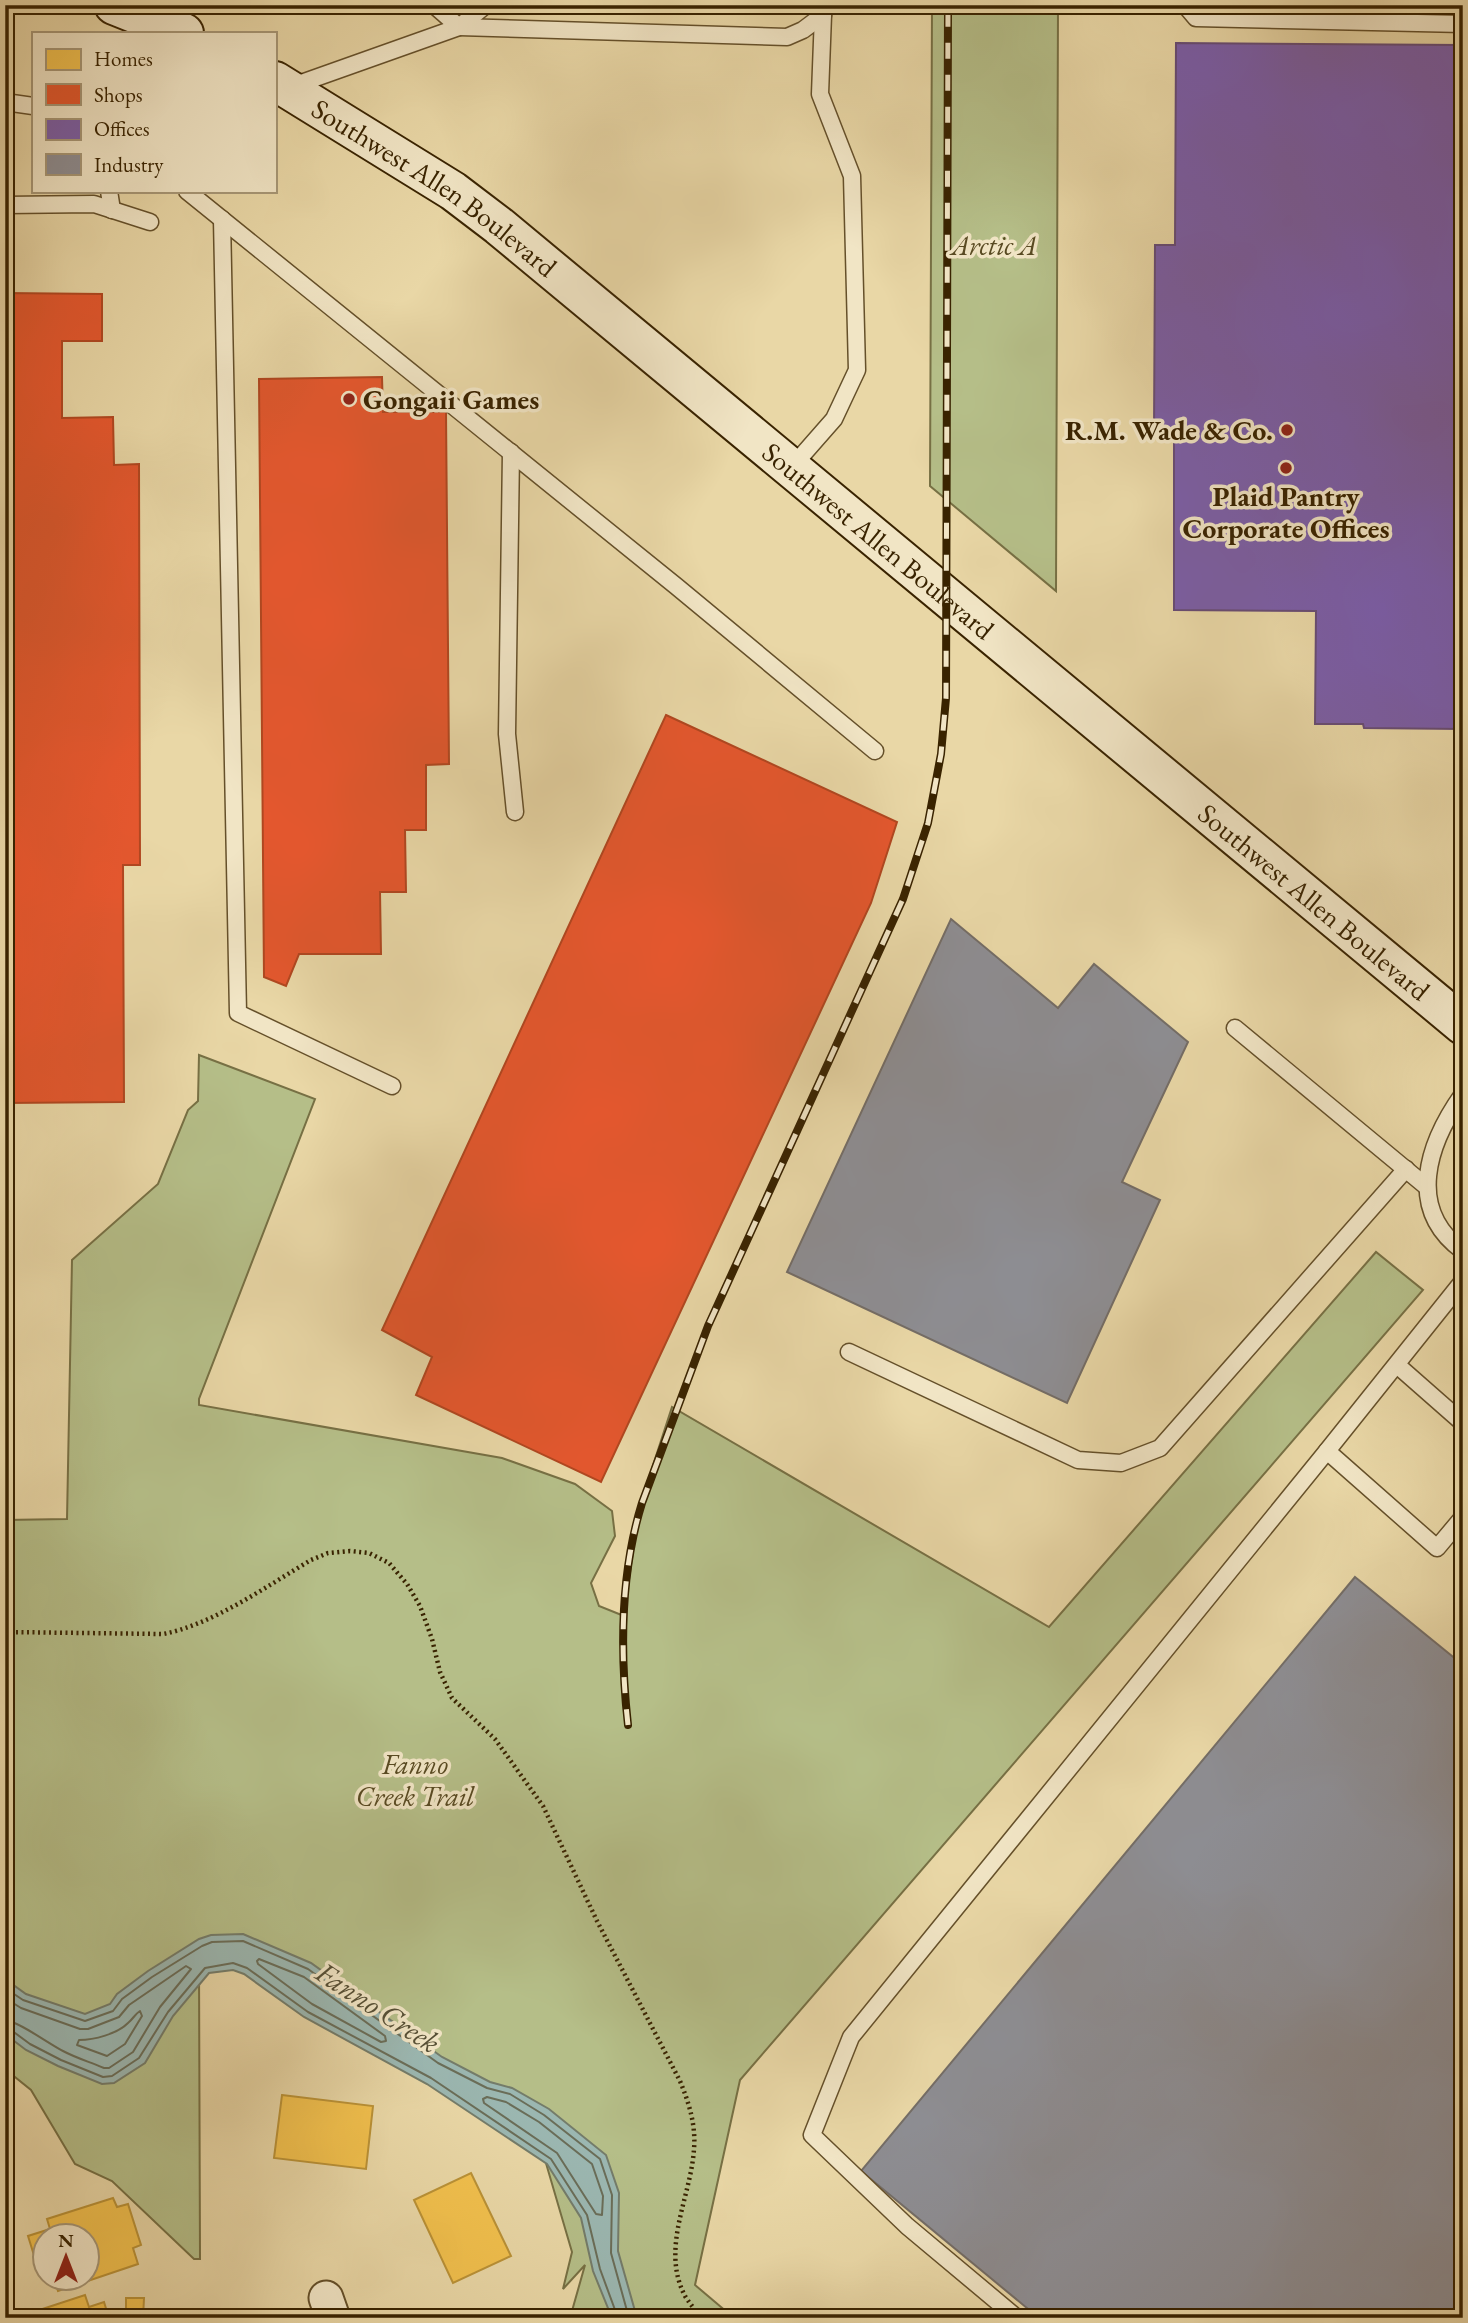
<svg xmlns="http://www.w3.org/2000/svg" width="1468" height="2323" font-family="'EB Garamond',serif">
<rect width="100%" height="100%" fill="#e9d7a6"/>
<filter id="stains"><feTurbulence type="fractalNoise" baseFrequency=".00286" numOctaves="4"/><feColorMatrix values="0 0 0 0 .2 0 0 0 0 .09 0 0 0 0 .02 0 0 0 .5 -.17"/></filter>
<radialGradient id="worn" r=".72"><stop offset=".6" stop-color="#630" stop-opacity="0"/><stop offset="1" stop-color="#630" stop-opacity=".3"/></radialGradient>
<g fill="#b5be88" stroke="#777044" stroke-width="2">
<path d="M932,5H1058L1056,591L930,486Z"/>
<path d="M199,1055L315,1099L199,1399V1405L502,1458L575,1484L612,1511L615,1536L591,1583L599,1606L624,1616L637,1522L644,1493L672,1407L1049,1627L1376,1252L1423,1290L740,2080L695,2285L734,2318H570L585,2265L563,2289L572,2252L543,2153L289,1965H199L200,2259H194L112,2181L75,2164L31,2090L5,2069V1520L67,1519L72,1260L158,1184L188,1110L198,1101Z"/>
</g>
<path fill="#9bb7b1" stroke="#747c6a" stroke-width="2" d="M243,1934L311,1963L442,2057L490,2082L512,2088L549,2109L606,2155L619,2193L618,2251L637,2318H612L593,2271L581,2218L547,2164L427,2084L304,2017L244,1974L233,1970L209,1973L173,2016L145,2063L114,2083L102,2084L58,2066L26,2050L5,2034V1979L26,1994L85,2014L110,2004L117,1994L148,1971L199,1939L211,1935Z"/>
<g fill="#f2c14e" stroke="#ba9237" stroke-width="2">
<path d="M282,2095L373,2106L366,2169L274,2158Z"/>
<path d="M471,2173L511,2256L453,2283L414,2200Z"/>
<path d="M113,2198L117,2207L128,2204L141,2245L133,2248L138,2264L58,2291L54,2278H88V2236H46V2276L41,2278L28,2236L50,2229L47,2219Z"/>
<path d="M85,2295L89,2307L104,2302L109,2318L18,2317Z"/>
<path d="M126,2298H144L143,2318H126Z"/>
</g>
<g fill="#e4572e" stroke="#b14720" stroke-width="2">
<path d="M5,293L102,294V341H62V418L113,417L114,465L139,464L140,865H123L124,1102L5,1103Z"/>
<path d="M382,377L383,412H446L449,764L426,765V830H405L406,892H380L381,954H299L286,986L264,977L259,379Z"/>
<path d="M666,715L897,822L871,903L601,1482L416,1395L432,1357L382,1330Z"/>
</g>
<path fill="#7b5ea7" stroke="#674c75" stroke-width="2" d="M1176,43L1463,45V724L1461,729L1364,728L1363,724H1315L1316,611L1174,610V434H1154L1155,245H1175Z"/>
<g fill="#8d8d92" stroke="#746d66" stroke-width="2">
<path d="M951,919L1058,1008L1094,964L1188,1042L1122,1182L1160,1200L1067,1403L787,1272Z"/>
<path d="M1355,1577L1463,1665V2318H1039L861,2171Z"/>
</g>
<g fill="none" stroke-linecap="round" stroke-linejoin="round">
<g stroke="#6a6d58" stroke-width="2">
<path d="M259,1959L304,1977L385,2036L386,2041L381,2042L312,2004L258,1964L257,1961Z"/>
<path d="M5,1988L23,2000L85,2021L113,2011L122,1999L152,1977L202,1946L212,1942L243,1941L308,1969L438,2063L487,2088L510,2094L544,2115L600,2159L612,2195L611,2253L629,2318"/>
<path d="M5,1998L21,2008L80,2029H88L119,2017L129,2005L186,1966L191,1969L160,2007L133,2052L109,2068H104C90,2062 76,2058 63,2051C49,2044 18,2021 5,2020"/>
<path d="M140,2011L142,2016L125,2044L107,2056L77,2045L79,2040C94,2040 117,2034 128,2023C133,2019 135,2014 140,2011Z"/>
<path d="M5,2029L11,2030L30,2044L61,2060L103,2077L112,2076L139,2058L168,2012L205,1968L233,1963L247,1968L308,2012L431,2078L551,2159L587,2215L600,2269L618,2318"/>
<path d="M487,2097L506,2102L539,2122L592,2164L603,2196L602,2215L596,2214L557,2153L484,2103L483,2099Z"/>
</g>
<defs>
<g id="lane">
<path d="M434,5L459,27L787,37L803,30L823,15V8"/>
<path d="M1185,5L1196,18L1463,24"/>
<path d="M290,87L459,27L486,5"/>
<path d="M5,102L33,106"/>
<path d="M109,191L112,210"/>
<path d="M187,191L676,586L875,751"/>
<path d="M5,205L94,204L150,222"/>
<path d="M222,219L238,1013L392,1086"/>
<path d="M511,452L507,734L515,812"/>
<path d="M791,468L834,419L857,370L852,176L820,94L823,15"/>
<path d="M1235,1028L1427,1187"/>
<path d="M1463,1094C1428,1143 1405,1209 1463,1251"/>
<path d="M1463,1281L1327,1451L1437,1548L1463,1517"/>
<path d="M849,1352L1078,1460L1121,1463L1160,1448L1406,1169"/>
<path d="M1397,1365L1463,1423"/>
<path d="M1017,2318L907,2226L812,2135L851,2037L1327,1451"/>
</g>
<path id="street" d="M326,2298L333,2318"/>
<g id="secondary">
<path d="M114,5L184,33"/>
<path id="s1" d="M275,81L453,191L499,226L1463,1025"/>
</g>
</defs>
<use href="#lane" stroke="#65502a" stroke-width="19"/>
<use href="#street" stroke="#65502a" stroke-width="37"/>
<use href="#secondary" stroke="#392300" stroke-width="42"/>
<path stroke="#392300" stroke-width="4.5" stroke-dasharray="2 3.5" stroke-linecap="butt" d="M5,1632L163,1634C212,1625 267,1586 311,1560L328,1553L350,1551L369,1553L389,1563L407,1584L420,1606L432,1639L440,1672L452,1698L495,1739L543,1806L597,1921L680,2081C689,2103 696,2125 694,2149C691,2197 660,2248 685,2296C690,2304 696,2311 701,2318"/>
<use href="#lane" stroke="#f1e5c5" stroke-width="16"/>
<use href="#street" stroke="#f1e5c5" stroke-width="33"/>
<use href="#secondary" stroke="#f1e5c5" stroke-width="38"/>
<defs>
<path id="rail" d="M628,1725C620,1653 620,1574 642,1503L708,1326L903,899L928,823L941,754L946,698L948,5"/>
</defs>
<use href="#rail" stroke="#392300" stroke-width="8"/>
<use href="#rail" stroke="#f1e5c5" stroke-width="5" stroke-dasharray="16" stroke-linecap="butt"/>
</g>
<g fill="#8f2418" stroke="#f1e5c5" stroke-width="2.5">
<circle cx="349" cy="399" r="7"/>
<circle cx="1287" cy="430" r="7"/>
<circle cx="1286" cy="468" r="7"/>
</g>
<g text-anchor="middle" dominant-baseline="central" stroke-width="7" stroke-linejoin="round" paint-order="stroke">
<g font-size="28" fill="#392300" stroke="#f1e5c5">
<text stroke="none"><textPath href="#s1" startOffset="192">Southwest Allen Boulevard</textPath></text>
<text stroke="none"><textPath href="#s1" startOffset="760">Southwest Allen Boulevard</textPath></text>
<text stroke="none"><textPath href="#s1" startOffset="1326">Southwest Allen Boulevard</textPath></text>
</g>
<g font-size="28" font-style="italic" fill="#584a22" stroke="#f1e5c5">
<text x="994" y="245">Arctic A</text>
<text x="415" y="1764">Fanno<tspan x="415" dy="32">Creek Trail</tspan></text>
</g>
<g font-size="28" font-weight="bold" fill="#392300" stroke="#f1e5c5" text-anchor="start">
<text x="363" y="399">Gongaii Games</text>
<text x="1273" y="430" text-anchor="end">R.M. Wade &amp; Co.</text>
<text x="1286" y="496" text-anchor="middle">Plaid Pantry<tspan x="1286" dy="32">Corporate Offices</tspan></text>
</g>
<g font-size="30" font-style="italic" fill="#564f35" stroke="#f1e5c5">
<text transform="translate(378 2007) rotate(33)">Fanno Creek</text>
</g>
</g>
<rect width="1468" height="2323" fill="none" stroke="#e9d7a6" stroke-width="28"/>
<rect x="7" y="7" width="1454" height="2309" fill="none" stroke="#392300" stroke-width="3.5"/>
<rect x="14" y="14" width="1440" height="2295" fill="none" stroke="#392300" stroke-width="2"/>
<rect x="32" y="32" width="245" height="161" fill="#f1e5c5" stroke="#a79776" stroke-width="2"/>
<rect x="46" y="49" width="35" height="21" fill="#f2c14e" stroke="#a79776" stroke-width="2"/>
<text x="94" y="66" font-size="21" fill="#392300">Homes</text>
<rect x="46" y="84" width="35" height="21" fill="#e4572e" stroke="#a79776" stroke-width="2"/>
<text x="94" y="102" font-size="21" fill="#392300">Shops</text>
<rect x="46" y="119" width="35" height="21" fill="#7b5ea7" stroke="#a79776" stroke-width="2"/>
<text x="94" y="136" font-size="21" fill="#392300">Offices</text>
<rect x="46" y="154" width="35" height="21" fill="#8d8d92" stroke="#a79776" stroke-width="2"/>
<text x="94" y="172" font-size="21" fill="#392300">Industry</text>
<g transform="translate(66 2257)"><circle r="33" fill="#f1e5c5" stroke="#a79776" stroke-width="2"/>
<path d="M0-5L12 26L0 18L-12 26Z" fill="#8f2418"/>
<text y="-10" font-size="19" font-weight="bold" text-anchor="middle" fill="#392300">N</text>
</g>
<rect width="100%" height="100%" filter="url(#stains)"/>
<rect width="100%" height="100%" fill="url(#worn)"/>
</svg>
